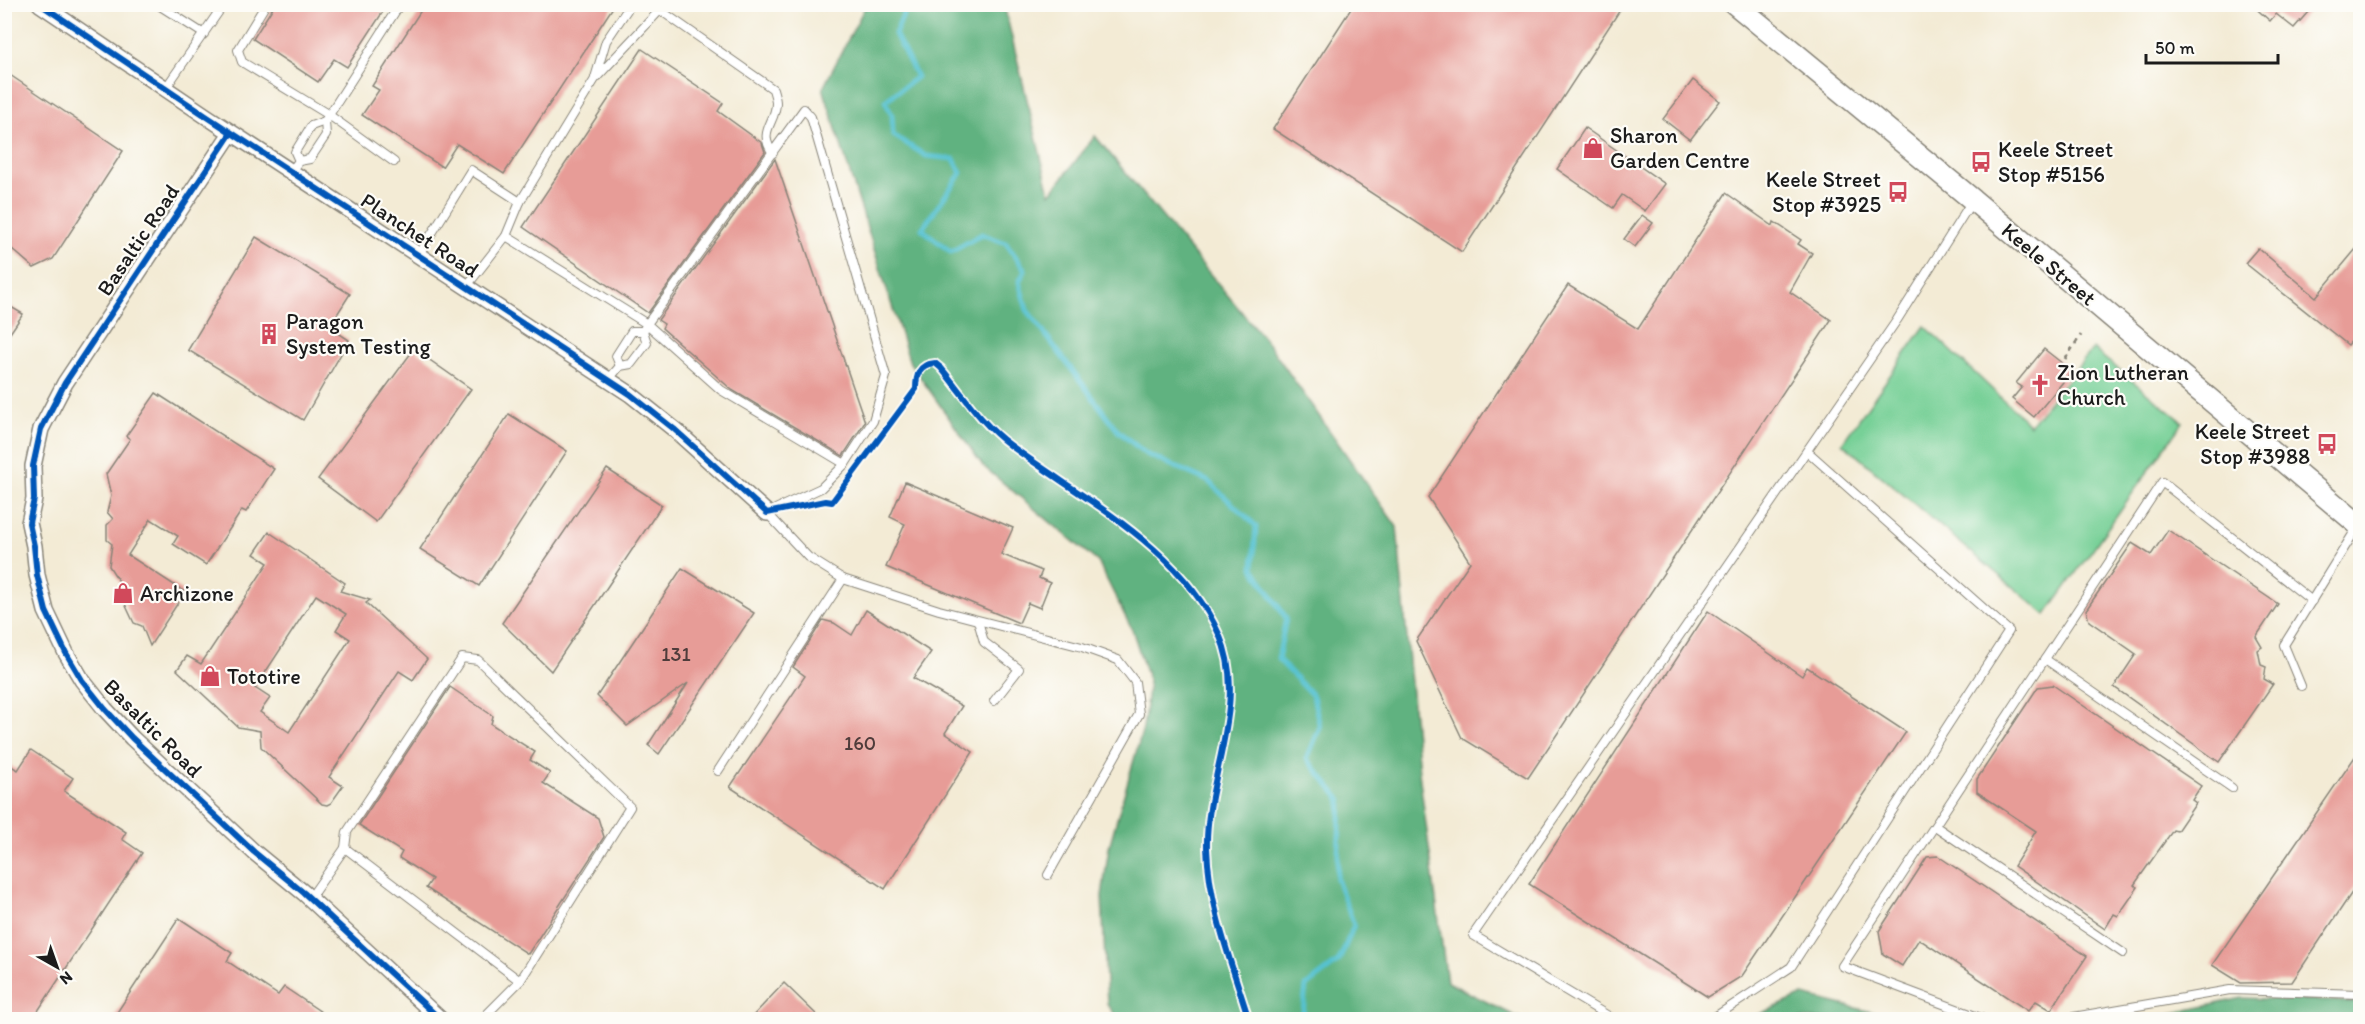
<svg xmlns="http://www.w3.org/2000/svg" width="2365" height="1024" font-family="Itim,sans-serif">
<rect width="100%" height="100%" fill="#fdfcf7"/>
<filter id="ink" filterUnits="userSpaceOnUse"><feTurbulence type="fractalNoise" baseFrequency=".0167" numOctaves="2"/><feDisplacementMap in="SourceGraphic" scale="12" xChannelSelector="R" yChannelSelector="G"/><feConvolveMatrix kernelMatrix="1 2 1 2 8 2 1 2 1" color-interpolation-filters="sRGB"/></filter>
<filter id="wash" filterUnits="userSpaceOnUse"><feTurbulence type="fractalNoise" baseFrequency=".008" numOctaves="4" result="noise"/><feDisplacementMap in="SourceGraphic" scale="24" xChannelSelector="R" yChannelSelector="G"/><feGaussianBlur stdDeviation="1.35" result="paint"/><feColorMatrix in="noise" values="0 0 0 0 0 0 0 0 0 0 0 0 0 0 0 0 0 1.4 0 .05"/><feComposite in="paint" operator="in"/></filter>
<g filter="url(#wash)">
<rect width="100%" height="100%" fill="#f3ebd5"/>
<path fill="#77d097" stroke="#4a765a" stroke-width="1.5" d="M1925,326L2030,425L2093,349L2183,422L2046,615L1842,443Z"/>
<g fill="#61b280" stroke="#3e674e" stroke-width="1.5">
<path d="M866,5H1004L1050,194L1095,136L1270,346L1397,527L1419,772L1447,982L1521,1019L1119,1020L1107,1004L1102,896L1109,847L1143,728L1149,682L1133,632L1098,562L983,466L910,363L823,88Z"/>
<path d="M1803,995L1900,1019H1749Z"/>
<path d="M2242,998L2360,1002V1019H2147Z"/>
</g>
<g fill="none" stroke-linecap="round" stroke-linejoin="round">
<path stroke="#57c2d1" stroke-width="5" d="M908,4L895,34L917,77L885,101L892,115L893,135L926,156L954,159L961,173L922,229L951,252L982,234L1006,243L1025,270L1019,282L1027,310L1118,431L1146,454L1208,481L1256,526L1253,568L1286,618L1278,659L1313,696L1320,727L1307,759L1341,800L1337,879L1354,925L1339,961L1306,986L1302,1020"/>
</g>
<g id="blocks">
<g fill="#e79c97" fill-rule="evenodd">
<path d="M275,4H388L347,67L334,59L318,82L253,39Z"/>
<path d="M425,4H615L504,174L457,144L442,167L362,115L379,90L372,86Z"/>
<path d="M1354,4H1612L1620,10L1462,252L1273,129Z"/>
<path d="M2251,4H2299L2308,12L2294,28L2276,14L2270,21Z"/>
<path d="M642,49L723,103L718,111L762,143L765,152L648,313L523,227Z"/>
<path d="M4,71L123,151L53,259L34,268L4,242Z"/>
<path d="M1693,80L1720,101L1690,140L1663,119Z"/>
<path d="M1585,128L1665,184L1645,211L1622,195L1613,208L1557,169Z"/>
<path d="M775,159L865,422L843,456L732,390L662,328L664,324L658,320Z"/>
<path d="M1726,193L1773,226L1774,222L1801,240L1798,244L1812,253L1790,292L1831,320L1528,778L1462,738L1416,641L1470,562L1428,497L1568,285L1638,329Z"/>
<path d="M1642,215L1653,223L1635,247L1624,239Z"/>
<path d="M256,237L350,294L329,327L349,340L303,420L188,350Z"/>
<path d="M2361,243V330L2348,345L2245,263L2258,248L2316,297Z"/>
<path d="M4,303L23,314L4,342Z"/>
<path d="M414,349L471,389L376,522L318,479Z"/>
<path d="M2044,349L2072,371L2034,417L2012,399L2022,387L2016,383Z"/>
<path d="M156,393L274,469L246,512L242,510L206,565L173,544L178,536L151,519L128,555L185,592L150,646L142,626L134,623L118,589L122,586L109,566L112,544L107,540V525L113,519L107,512L111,496L106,474L130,439L126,436Z"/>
<path d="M509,414L567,451L479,586L420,549Z"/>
<path d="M607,469L662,505L551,671L502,623Z"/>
<path d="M905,482L1013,528L1001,554L1042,571L1039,578L1050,583L1040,608L1028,603L1019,623L886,567L905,524L890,517Z"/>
<path d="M2168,530L2278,604L2256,637L2262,647L2258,650L2261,665L2266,667L2264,679L2273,684L2219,762L2114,687L2136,654L2089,621L2086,610L2132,543L2151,555Z"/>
<path d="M269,532L345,583L340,591L370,600L366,603L427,659L413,680L399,671L329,777L343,786L331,803L327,805L322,804L261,747L260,731L238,727L177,670L187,656L201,664L268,563L254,554ZM316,595L346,614L336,630L350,639L289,732L260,712L270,698L255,688Z"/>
<path d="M682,568L754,613L659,754L648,745L688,683L627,726L597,696Z"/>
<path d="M866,610L931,652L913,678L962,706L945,733L973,752L885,889L730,787L805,676L793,667L823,620L834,623L852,635Z"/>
<path d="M1708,611L1802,676L1807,667L1906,732L1742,976L1708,997L1529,884Z"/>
<path d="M2053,685L2201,786L2192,800L2196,803L2177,831L2173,830L2134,885L2138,887L2118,916L2114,914L2105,929L2014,866L2036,831L1977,792V779L2038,687Z"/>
<path d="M450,687L493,716L491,724L535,752L530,760L550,773L543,783L598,818L604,837L528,954L426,888L432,879L399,858L402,852L359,825Z"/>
<path d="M2361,748V879L2292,982L2241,983L2212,965Z"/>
<path d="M31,750L73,778L64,791L126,832L122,839L142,853L32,1020H4V762L18,770Z"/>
<path d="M1938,856L2087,956L2051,1010L2036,1001L2028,1011L1919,939L1902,966L1883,954L1879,931L1927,857Z"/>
<path d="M179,918L232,953L227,961L278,995L284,987L333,1020H112Z"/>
<path d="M784,983L822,1020H749Z"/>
</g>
</g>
</g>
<g filter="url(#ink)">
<use href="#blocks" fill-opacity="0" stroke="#888478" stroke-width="1.5"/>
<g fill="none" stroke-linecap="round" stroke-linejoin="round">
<defs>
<g id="lane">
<path d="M157,4L204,34"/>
<path d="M266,4L238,50L242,62L329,115L394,162"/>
<path d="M56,16L63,4"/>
<path d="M595,78L606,41L631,4"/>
<path d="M165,89L224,4"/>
<path d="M299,161L295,152L311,126L325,121"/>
<path d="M290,172L299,161L310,159L326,135L325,121L329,115L400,4"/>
<path d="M506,236L647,324L721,390L845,464L873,421L886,376L811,117L804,109L647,324L643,331"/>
<path d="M418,256L471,170L520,202"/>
<path d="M466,287L506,236L520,202L595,79L660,10L773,89C774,93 776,98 776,103C776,123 757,131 773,153"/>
<path d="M620,366L616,356L632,331H643"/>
<path d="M608,380L620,366L631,364L647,343L643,331"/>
<path d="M843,579L939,610L1082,647L1118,660L1135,682L1139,714L1048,875"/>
<path d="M978,621L984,642L1019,669L994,701"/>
<path d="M2045,659L2232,788"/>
<path d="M2301,686L2284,645L2358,526"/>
<path d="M718,771L843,579L808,557L767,513L821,488L845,464"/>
<path d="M1935,826L2123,953"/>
<path d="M345,848L520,981"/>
<path d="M310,898L345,848L347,832L462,658L478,660L630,807L520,981L481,1020"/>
<path d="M1615,1020L1473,935L1897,320L1972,201"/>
<path d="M1710,1020L1791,967L2009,631L1807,451"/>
<path d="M1986,1020L1842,966L2162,482L2312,601"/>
<path d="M2056,1020L2230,990L2360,994"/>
</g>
<g id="street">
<path d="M40,4L206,116L630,394L674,429L767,513"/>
<path d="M231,133L65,383L41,429L33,466L34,499L29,523L34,546L37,575L46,611L66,653L82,680L105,709L132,738L254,852L304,893L441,1020"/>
</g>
<path id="secondary" d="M1735,4L1973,200L2360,526"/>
</defs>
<use href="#lane" stroke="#888478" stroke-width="10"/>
<use href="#street" stroke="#888478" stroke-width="18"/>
<use href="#secondary" stroke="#888478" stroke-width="24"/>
<path stroke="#888478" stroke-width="3" stroke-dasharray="4.5 4.5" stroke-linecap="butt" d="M2065,359L2081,335"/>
<use href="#lane" stroke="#fff" stroke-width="8"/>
<use href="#street" stroke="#fff" stroke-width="15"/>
<use href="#secondary" stroke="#fff" stroke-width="21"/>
<defs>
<g id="cycleway">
<path d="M40,4L206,116L630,394L674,429L767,513L825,501L832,502L916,389C916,375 919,364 935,363L941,368C963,394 981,424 1010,445C1082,499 1181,547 1219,634C1250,703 1205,778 1207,848C1209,908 1232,964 1249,1020"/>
<path d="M231,133L65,383L41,429L33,466L34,499L29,523L34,546L37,575L46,611L66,653L82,680L105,709L132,738L254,852L304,893L441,1020"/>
</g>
</defs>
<use href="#cycleway" stroke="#fdfcf7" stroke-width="10"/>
<use href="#cycleway" stroke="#0057b8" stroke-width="6"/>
</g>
</g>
<defs>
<symbol id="shop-bare" viewBox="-9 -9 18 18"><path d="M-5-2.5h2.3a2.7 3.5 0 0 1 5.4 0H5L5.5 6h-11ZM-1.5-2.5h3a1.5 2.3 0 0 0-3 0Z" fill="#d1495b" stroke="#fdfcf7" stroke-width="2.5" paint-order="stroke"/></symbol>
<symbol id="bus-bare" viewBox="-9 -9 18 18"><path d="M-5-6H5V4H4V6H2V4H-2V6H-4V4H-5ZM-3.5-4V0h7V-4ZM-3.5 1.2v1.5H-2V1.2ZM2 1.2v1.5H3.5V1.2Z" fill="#d1495b" stroke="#fdfcf7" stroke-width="2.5" paint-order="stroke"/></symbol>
<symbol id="building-bare" viewBox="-9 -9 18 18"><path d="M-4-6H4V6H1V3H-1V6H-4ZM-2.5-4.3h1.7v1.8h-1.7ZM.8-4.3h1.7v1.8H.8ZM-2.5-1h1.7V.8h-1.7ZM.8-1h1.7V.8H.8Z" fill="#d1495b" stroke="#fdfcf7" stroke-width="2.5" paint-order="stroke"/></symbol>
<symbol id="church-bare" viewBox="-9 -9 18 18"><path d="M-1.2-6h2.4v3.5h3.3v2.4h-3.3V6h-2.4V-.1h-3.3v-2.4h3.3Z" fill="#d1495b" stroke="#fdfcf7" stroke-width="2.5" paint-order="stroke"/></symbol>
</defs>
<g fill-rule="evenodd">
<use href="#shop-bare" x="1578" y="133" width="30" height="30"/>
<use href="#bus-bare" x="1966" y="147" width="30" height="30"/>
<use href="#bus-bare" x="1883" y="177" width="30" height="30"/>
<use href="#building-bare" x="254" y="319" width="30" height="30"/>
<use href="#church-bare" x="2025" y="370" width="30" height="30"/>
<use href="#bus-bare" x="2312" y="429" width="30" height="30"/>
<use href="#shop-bare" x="108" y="578" width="30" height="30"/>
<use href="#shop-bare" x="195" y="661" width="30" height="30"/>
</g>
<g text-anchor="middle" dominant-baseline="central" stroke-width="4.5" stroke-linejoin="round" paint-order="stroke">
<g font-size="20" fill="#4f3c3b">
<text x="676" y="654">131</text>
<text x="860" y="743">160</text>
</g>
<g font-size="22" fill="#1c1c1c" stroke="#fdfcf7" text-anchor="start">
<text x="1610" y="135">Sharon<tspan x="1610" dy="25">Garden Centre</tspan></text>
<text x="1998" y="149">Keele Street<tspan x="1998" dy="25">Stop #5156</tspan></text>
<text x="1881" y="179" text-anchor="end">Keele Street<tspan x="1881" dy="25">Stop #3925</tspan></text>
<text x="286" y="321">Paragon<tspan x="286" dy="25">System Testing</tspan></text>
<text x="2057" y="372">Zion Lutheran<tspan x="2057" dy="25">Church</tspan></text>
<text x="2310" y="431" text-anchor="end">Keele Street<tspan x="2310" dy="25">Stop #3988</tspan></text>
<text x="140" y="593">Archizone</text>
<text x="227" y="676">Tototire</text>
</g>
<g font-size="22" fill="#1c1c1c" stroke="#fdfcf7">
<text transform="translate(420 235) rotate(33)">Planchet Road</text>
<text transform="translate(138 240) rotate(-56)">Basaltic Road</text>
<text transform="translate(2049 264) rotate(40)">Keele Street</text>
<text transform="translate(153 728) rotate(45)">Basaltic Road</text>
</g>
</g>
<rect width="2365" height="1024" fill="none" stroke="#fdfcf7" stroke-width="24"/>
<g transform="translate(57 967) rotate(140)" stroke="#fdfcf7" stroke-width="4.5" paint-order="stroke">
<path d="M0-4.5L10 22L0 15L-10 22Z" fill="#1c1c1c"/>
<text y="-9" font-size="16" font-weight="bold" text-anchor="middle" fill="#1c1c1c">N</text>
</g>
<path d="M2146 54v9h132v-9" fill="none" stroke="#1c1c1c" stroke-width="3"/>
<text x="2155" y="54" font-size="18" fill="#1c1c1c" stroke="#fdfcf7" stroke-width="4.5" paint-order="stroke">50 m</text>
</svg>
